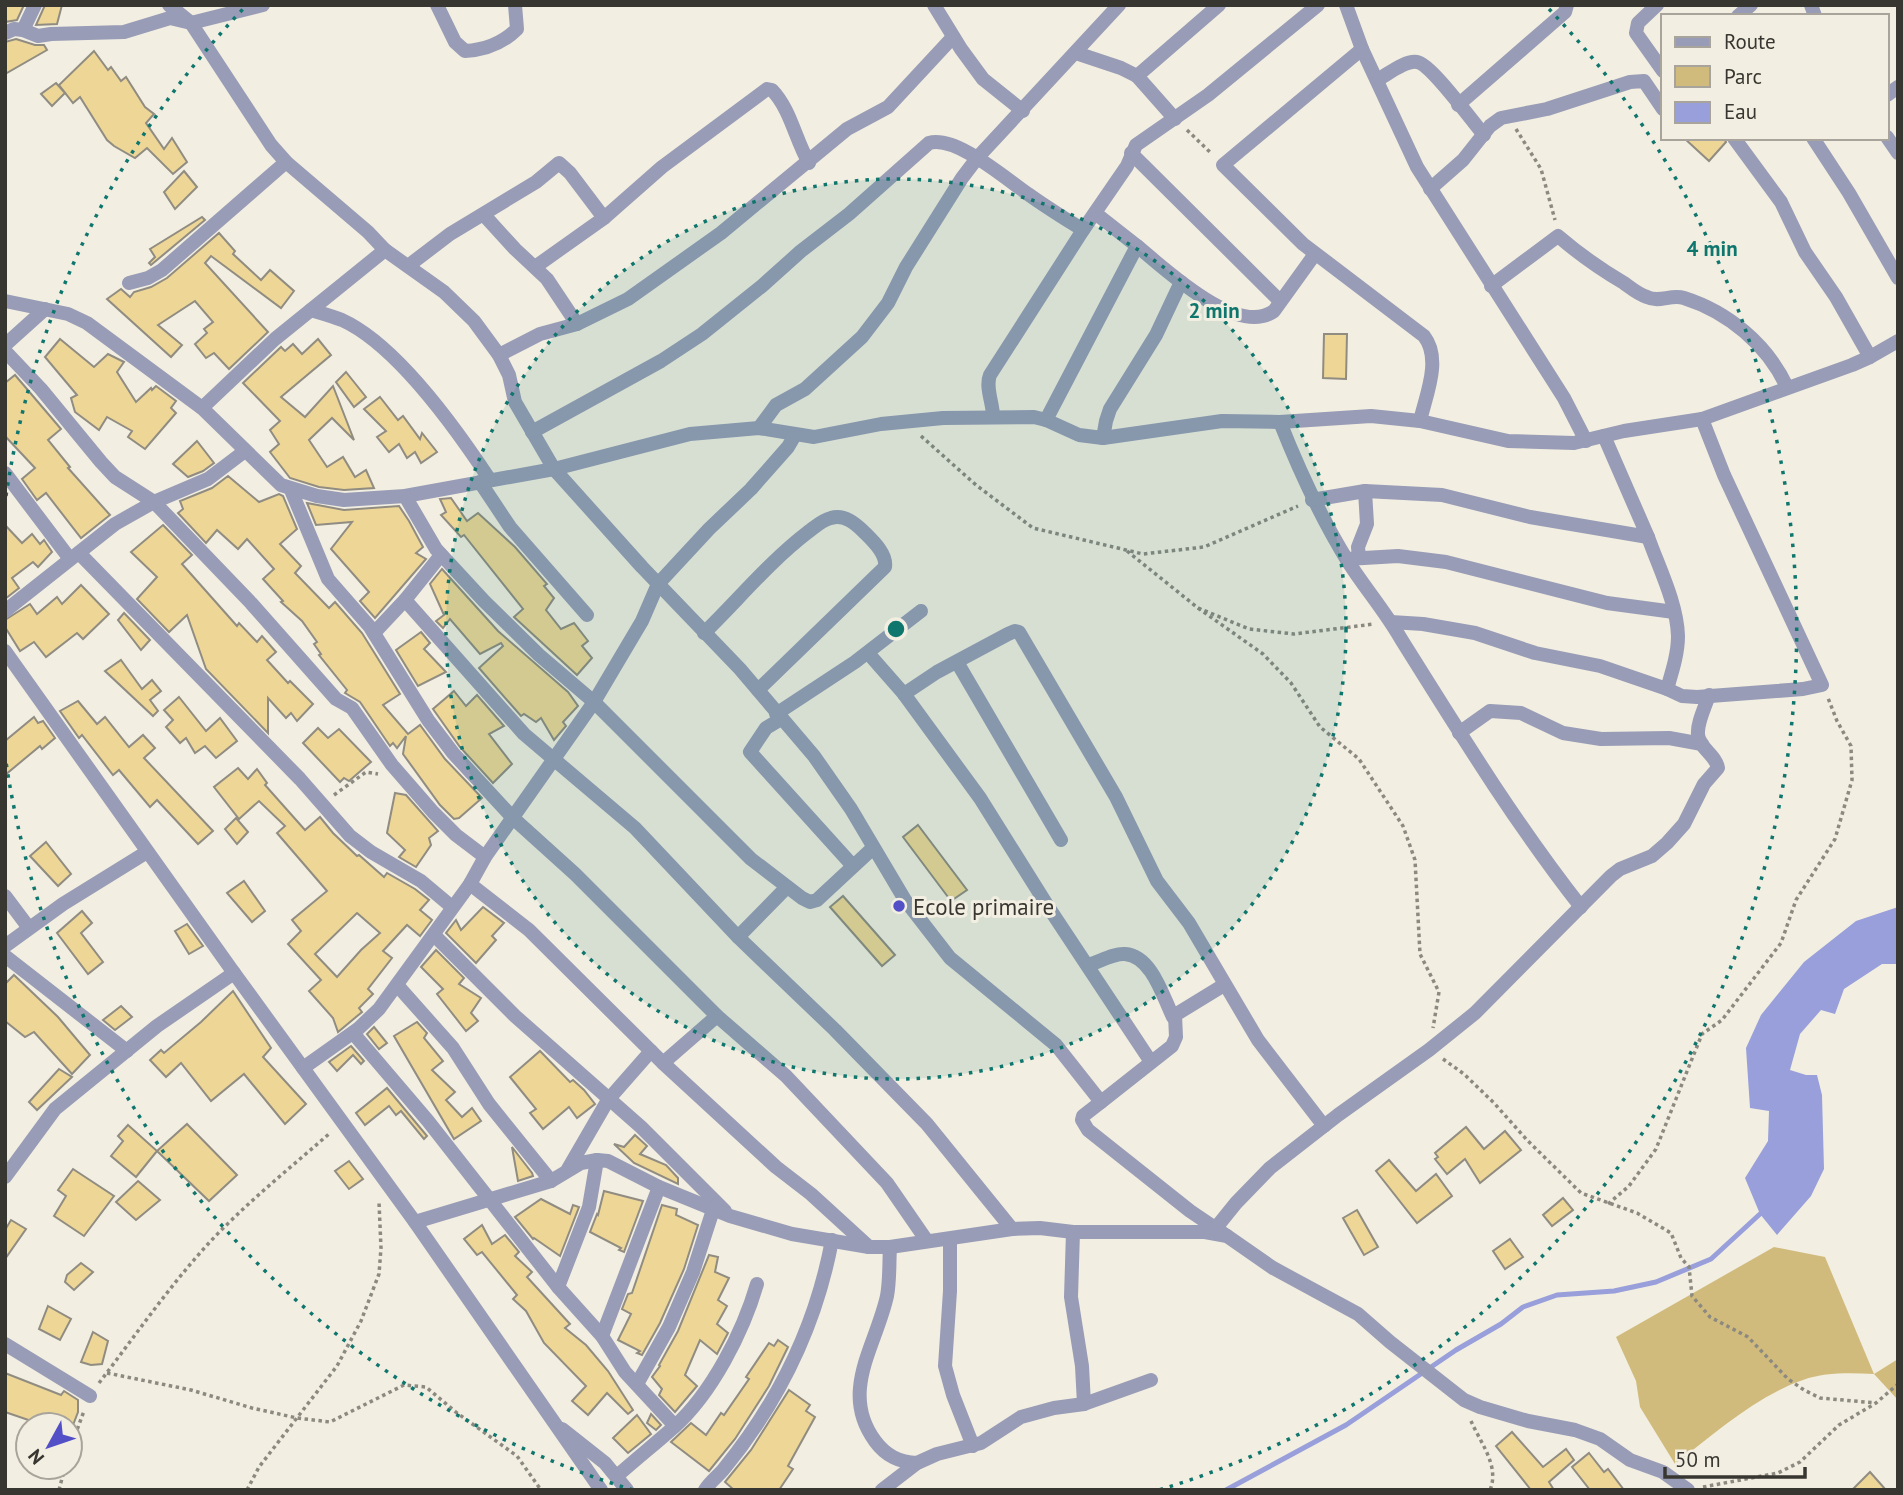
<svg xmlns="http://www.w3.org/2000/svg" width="1903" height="1495" font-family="'PT Sans',sans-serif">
<rect width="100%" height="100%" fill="#f2eee1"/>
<path fill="#d1bb7c" d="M1774,1247L1825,1257L1874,1374L1898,1359V1400L1874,1374C1850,1373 1825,1372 1803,1380C1756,1396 1714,1434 1675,1464L1640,1407L1636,1381L1616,1337Z"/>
<path fill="#989fda" d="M1898,907V964H1882L1844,989L1835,1014L1821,1010L1800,1034L1790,1070L1806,1075H1817L1822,1095L1824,1169L1811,1196L1777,1235L1760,1214L1745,1178L1768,1141L1769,1111L1750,1108L1746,1048L1761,1015L1804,962L1856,921Z"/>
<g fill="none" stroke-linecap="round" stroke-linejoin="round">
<path stroke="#989fda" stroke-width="5" d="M1226,1490L1346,1425L1456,1350L1501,1324L1523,1307L1557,1295L1614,1291L1656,1282L1711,1259L1760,1214"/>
</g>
<g fill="#edd696" stroke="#908c81" stroke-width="2" fill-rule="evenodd">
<path d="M5,5H24L17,20L5,22Z"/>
<path d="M45,5H62L57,24L36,25Z"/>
<path d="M16,39L35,45H44L47,50L5,74V42Z"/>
<path d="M94,51L108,70L111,67L121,81L126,77L145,107L154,114L146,123L164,149L172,138L187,162L173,174L147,148L135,158L114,146L107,140L80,97L73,103L59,85Z"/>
<path d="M56,83L65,93L52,106L41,94Z"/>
<path d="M1684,138H1724L1726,142L1709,161Z"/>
<path d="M184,171L197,187L175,209L164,192Z"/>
<path d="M202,217L205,220L151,265L149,263L155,257L150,249Z"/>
<path d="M219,233L235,251L233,254L261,280L270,270L294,291L281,308L211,256L205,263L268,332L229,369L214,353L206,358L195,344L207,333L204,329L213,322L195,301L158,325L182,345L171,357L107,299L121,289L130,297L134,292L151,287L167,278Z"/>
<path d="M1324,334H1347L1346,379L1323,378Z"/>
<path d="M60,339L94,367L108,354L124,362L117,372L136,402L151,388L152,390L156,386L176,401L171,408L176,413L145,449L128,437L132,431L107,417L99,430L75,412L71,398L77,395L45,357Z"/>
<path d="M318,339L331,355L281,397L305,417L333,386L354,440L332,418L309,440L327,467L343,457L355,477L366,470L374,488L344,490L319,487L290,478L270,452L279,444L270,430L280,421L243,383L281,347L285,351L293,344L302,354Z"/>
<path d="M346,372L366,397L354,407L336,382Z"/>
<path d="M15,375L61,429L48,440L70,467L68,468L110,515L81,538L46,493L37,500L22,479L35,468L5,436V383Z"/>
<path d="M380,397L398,420L403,416L420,439L422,433L437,452L421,463L415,452L407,458L399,444L389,452L377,437L386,431L364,409Z"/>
<path d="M197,441L214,463L203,471L188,477L173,464Z"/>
<path d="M228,476L259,502L279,494L283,496L297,529L280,544L301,566L295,573L329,608L335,602L362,633L400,694L383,705L408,734L420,725L445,759L482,798L459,818L454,819L440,805L403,754L406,736L397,748L393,743L390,746L360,702L345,693L347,690L319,655L321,654L314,644L317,642L302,621L281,602L283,601L263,579L274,569L247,539L238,549L217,530L206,543L178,513L183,509L180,501L212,488Z"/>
<path d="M451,498L467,521L478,513L515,547L547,584L544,586L554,598L546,610L561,629L574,623L588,641L582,646L592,658L577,675L514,617L523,609L464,535L461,537L441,515L446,512L440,499Z"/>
<path d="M307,503L344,510L399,506L409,521L423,547L416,553L426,559L375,618L360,601L369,592L331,549L352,522L316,525Z"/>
<path d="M5,525L22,543L32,534L40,544L44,540L52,552L38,567L33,562L12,578L19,588L5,599Z"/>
<path d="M163,525L192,555L182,564L237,626L239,623L257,642L262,636L276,652L267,660L288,683L290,681L313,704L297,721L291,713L286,718L268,698V733L206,669L187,615L169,632L137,599L157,577L131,552Z"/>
<path d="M442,569L498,631L568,692L578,706L563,722L566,726L554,740L541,718L536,722L524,714L521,716L479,668L503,646L501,643L480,654L450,619L443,628L436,621L444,615L430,584Z"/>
<path d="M81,585L109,614L83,639L77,633L46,657L34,642L20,651L5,627V620L30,604L37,614L57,597L62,604Z"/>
<path d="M124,613L150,640L141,650L118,620Z"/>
<path d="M421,632L430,643L424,649L446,672L418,686L396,650Z"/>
<path d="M121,660L142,689L152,680L161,691L150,700L158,711L153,716L105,671Z"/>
<path d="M454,691L466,706L477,695L504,726L489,734L512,764L493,783L460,747L433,709Z"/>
<path d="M179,697L206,731L220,718L237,741L216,758L205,746L195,753L186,738L180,743L166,727L173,720L164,710Z"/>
<path d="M78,701L97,724L105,717L129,747L143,735L155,748L144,758L213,831L198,844L157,800L150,807L119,770L113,775L82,735L79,738L60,711Z"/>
<path d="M34,717L38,723L43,721L55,738L42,749L40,746L5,775V741Z"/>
<path d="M318,728L328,738L339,729L371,762L349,781L344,778L340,782L303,743Z"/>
<path d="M238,768L248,779L257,769L267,783L265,785L305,830L320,817L333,833L357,856L359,855L384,877L387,873L415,889L429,900L420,910L432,920L420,936L407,925L383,951L392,958L368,989L373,994L359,1008L362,1012L338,1032L333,1018L309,991L321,980L288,944L301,931L292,920L327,891L277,833L285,826L259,801L239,819L214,787ZM357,913L380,933L361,950L337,977L315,954Z"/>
<path d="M395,793L406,795L438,831L429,838L431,845L416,867L399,857L405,850L387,833Z"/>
<path d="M236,818L248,832L237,844L225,829Z"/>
<path d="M918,825L967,890L951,901L903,837Z"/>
<path d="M46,842L71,874L58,886L30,856Z"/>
<path d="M244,881L265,911L252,922L227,893Z"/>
<path d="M843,896L895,955L882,966L830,907Z"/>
<path d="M483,907L504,923L492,936L496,940L476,963L446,933L456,920L461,930Z"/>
<path d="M82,911L92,923L81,933L103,962L88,974L57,933Z"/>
<path d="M187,924L203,946L189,954L175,931Z"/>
<path d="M436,950L464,978L459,984L481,998L471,1013L478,1021L466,1031L437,994L443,989L421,967Z"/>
<path d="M14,975L58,1017L90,1055L72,1074L34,1032L25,1037L5,1021V984Z"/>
<path d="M233,991L271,1048L263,1057L306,1104L285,1124L244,1074L211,1101L181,1063L166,1077L150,1060L161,1050L164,1053L201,1022Z"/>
<path d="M121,1006L132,1017L115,1030L103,1020Z"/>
<path d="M417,1022L427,1033L424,1038L443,1061L432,1070L455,1092L446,1100L462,1117L472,1108L481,1121L454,1139L394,1036Z"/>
<path d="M374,1027L387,1043L379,1049L367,1034Z"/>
<path d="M351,1046L364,1061L361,1064L353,1055L337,1071L329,1062Z"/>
<path d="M540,1051L570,1082L573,1080L584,1090L595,1104L577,1118L569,1107L543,1129L530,1113L536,1109L510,1077Z"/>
<path d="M59,1069L72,1077L37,1110L29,1102Z"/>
<path d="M387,1088L427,1136L424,1139L401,1111L396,1115L389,1106L365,1125L356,1113Z"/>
<path d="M187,1124L237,1175L209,1201L157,1151Z"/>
<path d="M128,1125L157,1151L136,1177L111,1156L123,1141L118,1136Z"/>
<path d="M1466,1127L1484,1149L1505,1131L1521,1150L1480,1183L1465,1159L1447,1174L1435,1159L1438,1157L1435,1153Z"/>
<path d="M635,1135L647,1146L640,1154L666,1165L678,1178V1184L634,1163L614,1144L624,1147Z"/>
<path d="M512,1147L532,1173L533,1176L518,1181Z"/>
<path d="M1389,1160L1416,1191L1436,1174L1452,1196L1417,1223L1376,1171Z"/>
<path d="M349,1161L363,1179L349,1189L335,1171Z"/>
<path d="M73,1169L114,1196L84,1236L54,1216L66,1196L58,1190Z"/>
<path d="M138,1181L160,1200L136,1220L116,1202Z"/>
<path d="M604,1191L643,1201L624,1252L619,1250L621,1248L590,1232L597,1214L598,1215Z"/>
<path d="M1563,1198L1573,1210L1552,1226L1543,1215Z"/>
<path d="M541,1199L570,1214L573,1205L579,1207L560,1256L534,1238L533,1239L515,1217Z"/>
<path d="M662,1205L677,1209L676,1215L698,1225L684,1269L660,1323L642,1355L637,1353L640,1351L618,1340L631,1314L622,1309L628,1294L632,1293Z"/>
<path d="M1357,1210L1378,1247L1364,1255L1343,1218Z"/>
<path d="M11,1220L26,1229L5,1259V1230Z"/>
<path d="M482,1225L492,1244L505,1235L519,1252L515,1256L532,1272L527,1277L570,1324L565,1328L586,1345L608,1371L633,1410L628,1414L607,1393L588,1415L572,1401L586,1386L544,1343L526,1311L513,1299L517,1295L482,1252L477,1255L464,1239Z"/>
<path d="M1510,1239L1523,1257L1505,1269L1493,1251Z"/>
<path d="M709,1255L718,1257L715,1272L729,1278L718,1300L727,1306L717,1324L728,1333L717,1354L700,1340L685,1375L697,1386L675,1412L659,1395L662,1389L652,1377L660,1366L659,1365L678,1331Z"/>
<path d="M81,1263L93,1272L74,1290L65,1282L67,1275Z"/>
<path d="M48,1306L71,1319L60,1340L39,1329Z"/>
<path d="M93,1332L108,1341L102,1364L91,1365L81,1362Z"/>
<path d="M778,1340L788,1347L769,1386L735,1439L709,1471L671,1442L691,1423L706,1435L721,1413L724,1415L749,1379L746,1377L769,1343L774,1346Z"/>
<path d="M5,1373L61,1395L64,1391L78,1400V1412L73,1425H43L5,1412Z"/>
<path d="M789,1390L810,1405L806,1411L815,1417L788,1466L793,1469L779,1490H734L725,1482L751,1450Z"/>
<path d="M651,1414L661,1425L656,1430L647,1423Z"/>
<path d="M637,1415L651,1434L628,1453L613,1438Z"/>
<path d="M1512,1432L1543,1467L1566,1449L1574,1460L1549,1482L1554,1490H1531L1496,1446Z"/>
<path d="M1589,1453L1604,1472L1608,1469L1624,1490H1590L1572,1467Z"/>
<path d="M1870,1472L1886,1490H1852Z"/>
</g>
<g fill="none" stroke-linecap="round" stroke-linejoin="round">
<g stroke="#8c8980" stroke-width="3.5" stroke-dasharray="3.5 3.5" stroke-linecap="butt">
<path d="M1516,129L1541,169L1555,220"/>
<path d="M1187,130L1212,154"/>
<path d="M921,436L976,485L1033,528L1143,554L1204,547L1298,506"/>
<path d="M1127,551L1198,608L1249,629L1294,634L1374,624"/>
<path d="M1198,608L1263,654L1291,683L1320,727L1359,759L1403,826L1415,860L1420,954L1439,992L1433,1028"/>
<path d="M334,795L366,772L378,774"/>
<path d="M1443,1059L1464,1074L1494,1103L1527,1140L1581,1193L1637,1213L1671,1233L1681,1258L1689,1267L1692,1296L1710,1317L1748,1337L1788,1379L1804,1390L1820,1398L1876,1403"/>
<path d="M1608,1204L1629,1186L1656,1149L1702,1034L1722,1020L1781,943L1796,900L1835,839L1852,780L1851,746L1837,721L1828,698"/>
<path d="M107,1373L191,1390L252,1408L297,1418L330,1422L404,1385L426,1387L457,1413L517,1456L541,1490"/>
<path d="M99,1383C135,1336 168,1288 208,1244C245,1204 289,1169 330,1133"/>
<path d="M1471,1421C1480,1442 1500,1466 1490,1490"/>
<path d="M70,1449L84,1411"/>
<path d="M1703,1487L1778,1473L1800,1462L1839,1425L1876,1403L1898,1384"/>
<path d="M59,1490L65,1467"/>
<path d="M247,1490L259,1467L337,1366L361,1321L379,1274L381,1248L379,1202"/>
</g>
<g stroke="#989cb6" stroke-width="14">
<path d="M169,5L191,23L271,145L286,162L368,232L385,250L444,292L474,321L499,355L509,375L515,402L554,469L642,567L740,669L814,756L851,809L905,900L950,958L1056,1045L1101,1102L1083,1116L1082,1120L1088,1130L1190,1211L1227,1236"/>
<path d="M437,5L455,42L465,51C485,50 503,43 517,29L515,5"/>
<path d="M934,5L961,49L983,79L1023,111"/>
<path d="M1346,5L1362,49L1417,167L1564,398L1586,441"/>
<path d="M1657,5L1638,23L1636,33L1663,71"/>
<path d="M1811,5L1815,16"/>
<path d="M1738,16L1751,5"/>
<path d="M23,30L35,5"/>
<path d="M5,33L14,29L23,30L38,36L51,34L124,32L170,18L191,23L263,5"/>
<path d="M1362,49L1223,165L1303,244L1424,336C1442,359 1426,395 1420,421"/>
<path d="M1076,53L1121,68L1137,76L1219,5"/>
<path d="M1137,76L1175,119"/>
<path d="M1377,80C1387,75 1405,60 1417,62C1431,64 1472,121 1484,135"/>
<path d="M1887,95L1898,87"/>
<path d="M1458,105L1565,12L1567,5"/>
<path d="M1887,137L1898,153"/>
<path d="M1734,138L1781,202L1805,252L1836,297L1870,357"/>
<path d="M1813,138L1849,193L1898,278"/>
<path d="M1131,153L1280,301"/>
<path d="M1430,189L1463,160L1490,126L1501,118L1547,109L1630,82L1644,81L1663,109"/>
<path d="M484,215L515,249L547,279L577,324"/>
<path d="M1137,246C1164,268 1237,338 1274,311L1315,254"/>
<path d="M408,266L450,234L536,182L559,163L570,173L604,218"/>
<path d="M535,267L604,218L662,167L767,89L772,90C791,110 795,139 809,163"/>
<path d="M129,283L148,278L162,270L286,162"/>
<path d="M1491,286L1558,236C1579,254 1600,269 1624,283C1631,288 1638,294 1647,297C1659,303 1671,294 1684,298C1728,312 1767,344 1787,387"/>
<path d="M5,301L68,314L87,323L202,408L281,485L317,496L344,500L405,496L554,469L690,434L759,428L814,437L881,424L943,418L1034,417L1046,420L1079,435L1103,438L1222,421L1280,422L1371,416L1420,421L1508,441L1574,443L1624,431L1702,419L1852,365L1870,357L1898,341"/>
<path d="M311,310C321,313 332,316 342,320C397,345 457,430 490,480"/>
<path d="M5,345L45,309"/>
<path d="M5,351L41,389L101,462L115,477L154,502L251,603L336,699L352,708L392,765L433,812L456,835L485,857"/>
<path d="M499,355L540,334L577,324L628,299L721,233L847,129L888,107L953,37"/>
<path d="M202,408L275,339L385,250"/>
<path d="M993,416C993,403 985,387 990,375L1083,230L1127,166L1136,145L1208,95L1318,5"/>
<path d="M1046,420L1137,246L1095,213"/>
<path d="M1280,422C1299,470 1320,516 1347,560C1364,587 1385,611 1401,639C1458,730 1515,823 1581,907"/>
<path d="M759,428L776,405L805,389L862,337L888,303L906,267L962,178L978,157L1119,5"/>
<path d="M532,432L661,361L702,334L762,286L801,251L849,214L929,143C956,135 1006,179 1028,194C1046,207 1064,218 1083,230"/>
<path d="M1103,438L1106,421L1110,409L1156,335L1181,282"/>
<path d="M5,473L70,559"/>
<path d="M480,482L510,527L587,615"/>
<path d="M291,490L328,579L370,627L428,720L453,753L513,818L575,874L717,1016L786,1076L887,1183L927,1241"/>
<path d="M405,496L436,549L484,601L539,655L594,702L751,859L802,898L810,902L817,900L873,848"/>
<path d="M1312,500L1365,491L1442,495L1530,517L1648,537L1604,436"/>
<path d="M79,553L300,779L350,836L371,852L421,881L452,907"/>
<path d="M1359,558L1358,547L1367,524L1365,491"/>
<path d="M1347,559L1398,556L1446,562L1607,603L1674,612"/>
<path d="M405,600L441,555"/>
<path d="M5,611L115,524L154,502L208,479L245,451"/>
<path d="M1391,622L1423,624L1475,633L1535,653L1600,666L1667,689C1672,672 1678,654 1678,636C1677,603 1659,568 1648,537"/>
<path d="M374,633L405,600L524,734L635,828L738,937L835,1030L927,1124L1012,1229"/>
<path d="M704,633C739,599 769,562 808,532C815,527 822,520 831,518C844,514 855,523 864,532C873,541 887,554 885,567L758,690"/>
<path d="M5,651L234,973L415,1222L601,1490"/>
<path d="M868,653L904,694L980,798L1047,905L1151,1062"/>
<path d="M957,662L1061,840"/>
<path d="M1667,689L1682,696L1697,697L1803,689L1822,685L1724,475L1702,419"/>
<path d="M904,694L937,672L1008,634L1015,631L1019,632L1116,797L1157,881L1189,923L1258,1040L1324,1126"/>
<path d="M776,714L855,662L921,611"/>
<path d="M781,719L766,728L750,752L853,866"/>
<path d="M1459,733L1490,711L1521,713L1563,733L1601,739L1669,738L1702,744"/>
<path d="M470,884L529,930L663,1063L776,1167L811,1194L869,1247"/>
<path d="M5,896L29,928"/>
<path d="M434,935L515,1016L641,1127L725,1211"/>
<path d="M738,937L787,887"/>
<path d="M5,946L63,904L147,852"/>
<path d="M5,956L127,1051"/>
<path d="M1088,965C1099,962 1114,953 1125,954C1152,956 1163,997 1173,1017"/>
<path d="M397,985L453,1048L489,1104L551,1181"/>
<path d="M353,1033L428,1121L558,1287L602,1336L625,1372L675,1426"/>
<path d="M663,1063L717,1016"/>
<path d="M303,1068L358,1029L379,1009L470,884L485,857L594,702L642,621L658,584L709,529L751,489L788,447L795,435"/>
<path d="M1101,1102L1172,1046L1176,1037L1175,1015L1224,985"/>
<path d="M568,1169L608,1100L651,1051"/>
<path d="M5,1177L55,1109L157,1026L234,973"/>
<path d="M415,1222L551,1181L581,1163L597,1160L608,1161L659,1187L730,1216L792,1234L869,1247H890L1012,1229L1040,1228L1073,1232H1205L1227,1236L1273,1268L1358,1314L1390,1342L1464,1400L1480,1407L1528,1421L1575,1430L1600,1439L1630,1460L1663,1472L1688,1490"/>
<path d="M1215,1229L1236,1203L1270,1168L1338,1115L1429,1050L1475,1013L1611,876L1620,869L1652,856L1667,843L1684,824L1704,784L1718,768C1716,755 1698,747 1698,734C1697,723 1705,707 1709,695"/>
<path d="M1073,1232L1071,1297L1082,1366L1084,1404"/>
<path d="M950,1239V1291L945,1366L953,1395L973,1446"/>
<path d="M890,1247C889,1263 890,1280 887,1296C876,1346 839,1392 875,1441C886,1456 899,1462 917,1463"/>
<path d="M558,1287L589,1207L597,1160"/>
<path d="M602,1336L659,1187"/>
<path d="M5,1344L90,1396"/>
<path d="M637,1384L669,1327L693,1272L713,1210"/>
<path d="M562,1429L605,1463L627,1490"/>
<path d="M617,1476C636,1459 655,1444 674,1427C712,1393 743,1332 757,1284"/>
<path d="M705,1490C710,1482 717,1477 723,1470C778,1403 816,1326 832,1240"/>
<path d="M882,1490L917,1463L937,1454L981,1443L1021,1417L1054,1408L1084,1404L1151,1380"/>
</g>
</g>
<circle cx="896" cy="629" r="450" fill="#0f766e" fill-opacity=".12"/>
<g fill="none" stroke="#0f766e" stroke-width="3.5" stroke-dasharray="3.5 7">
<circle cx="896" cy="629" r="450"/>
<path d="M633 1490A900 900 0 0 1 6 762M6 496A900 900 0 0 1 243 9M1549 9A900 900 0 0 1 1159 1490"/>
</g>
<circle fill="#5350c7" stroke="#f2eee1" stroke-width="2.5" cx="899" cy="906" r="7"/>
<g text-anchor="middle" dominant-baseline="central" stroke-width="6" stroke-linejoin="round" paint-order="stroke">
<g font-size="23" fill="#383631" stroke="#f2eee1" text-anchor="start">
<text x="913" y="906">Ecole primaire</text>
</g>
</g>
<circle cx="896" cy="629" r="10" fill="#0f766e" stroke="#f2eee1" stroke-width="3.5"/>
<g font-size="21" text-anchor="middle" font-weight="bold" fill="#0f766e" stroke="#f2eee1" stroke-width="6" stroke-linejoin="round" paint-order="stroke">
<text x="1712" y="256">4 min</text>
<text x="1214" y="318">2 min</text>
</g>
<rect width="1903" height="1495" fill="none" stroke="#383631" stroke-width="14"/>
<rect x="1661" y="14" width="228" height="126" fill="#f2eee1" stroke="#a8a49b" stroke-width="2"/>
<rect x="1675" y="37" width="35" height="10" fill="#989cb6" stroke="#a8a49b" stroke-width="2"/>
<text x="1724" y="49" font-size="21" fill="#383631">Route</text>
<rect x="1675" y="66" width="35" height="21" fill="#d1bb7c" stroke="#a8a49b" stroke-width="2"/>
<text x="1724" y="84" font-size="21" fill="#383631">Parc</text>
<rect x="1675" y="102" width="35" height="21" fill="#989fda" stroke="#a8a49b" stroke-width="2"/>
<text x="1724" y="119" font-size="21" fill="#383631">Eau</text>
<g transform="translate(49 1446) rotate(230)"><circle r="33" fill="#f2eee1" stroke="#a8a49b" stroke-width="2"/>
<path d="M0-5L12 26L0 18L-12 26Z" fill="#5350c7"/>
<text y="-10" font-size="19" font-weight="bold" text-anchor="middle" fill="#383631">N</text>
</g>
<path d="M1665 1467v10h140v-10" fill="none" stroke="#383631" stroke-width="3.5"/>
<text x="1675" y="1467" font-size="21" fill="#383631" stroke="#f2eee1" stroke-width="5" paint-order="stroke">50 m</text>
</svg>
